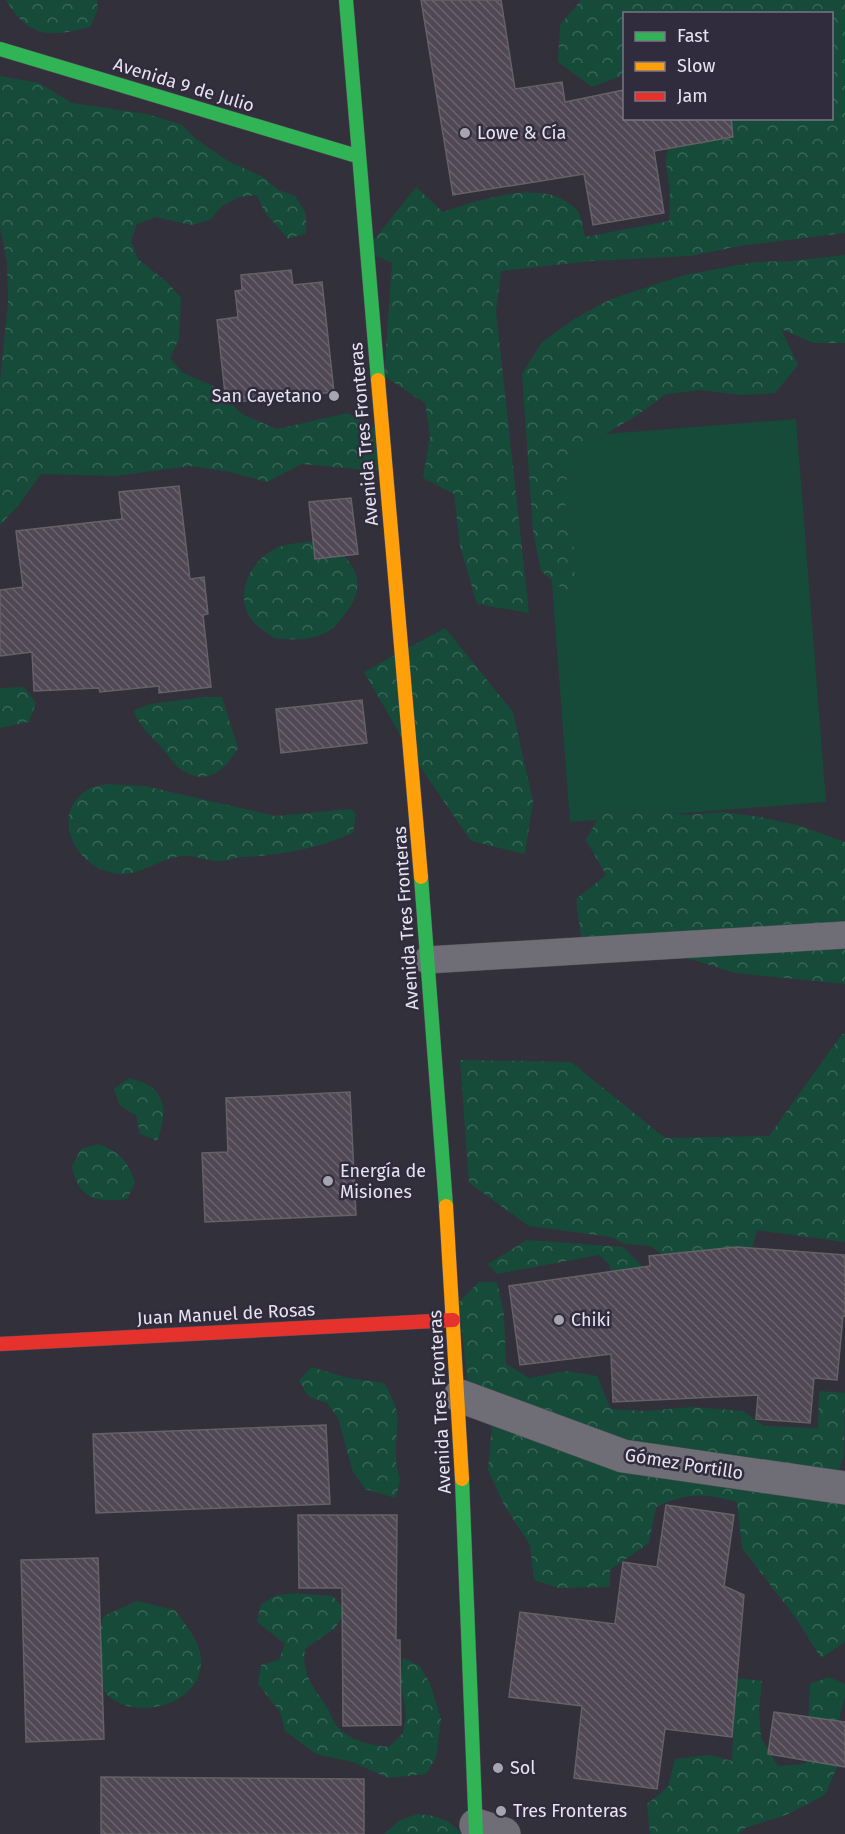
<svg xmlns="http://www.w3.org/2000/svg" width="845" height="1834" font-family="'Fira Sans',sans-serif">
<defs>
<pattern id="forest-crowns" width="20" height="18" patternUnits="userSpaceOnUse" patternTransform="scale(1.5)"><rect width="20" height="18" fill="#164b39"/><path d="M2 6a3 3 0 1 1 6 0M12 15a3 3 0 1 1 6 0" fill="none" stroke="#386556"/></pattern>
<pattern id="building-back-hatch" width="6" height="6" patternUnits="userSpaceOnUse" patternTransform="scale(1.5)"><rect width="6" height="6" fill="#514855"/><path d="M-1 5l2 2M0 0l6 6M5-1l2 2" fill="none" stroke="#6a626e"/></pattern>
</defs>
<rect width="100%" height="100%" fill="#32303a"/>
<path fill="#164b39" d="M796,419L826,802L570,822L541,439Z"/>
<g fill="url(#forest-crowns)">
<path d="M6,0H97L98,9L90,27C50,37 29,39 6,0Z"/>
<path d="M581,0H845V233L740,246L690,256L592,261L501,271L496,311L529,613L477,604L460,546L454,494L423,478L430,436L425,403L384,376L392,263L365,251L416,187L443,212C480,200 545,176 577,210C582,216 583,230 585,237L669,221L670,192L666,161L673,119L832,118V14H624V75L592,87L558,62L560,25Z"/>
<path d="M0,76L39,83L72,103L147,114L182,125L196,139L228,161L263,177L278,190L295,196L306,213V233L288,239L264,211L257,195L239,197L222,206L210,220L191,225L155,217L137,224L131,241L138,259L168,283L181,298L179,339L170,358L182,372L215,387L242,414L277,429L348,413L381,431L378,471L302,464L267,482L230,472L190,466L115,476L41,474L18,506L0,525V381L8,302L7,262L0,227Z"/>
<path d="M845,255V343H813L781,329L798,365L775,393L740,395L701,390L666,394L636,416L573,453L565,486L566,524L577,557L571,596L541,571L533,531L522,374L542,342L574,319L611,299L684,275L755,262L792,261Z"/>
<path d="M327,541C352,560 369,580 348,610C343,617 336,626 329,631C313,641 291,640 274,638C266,632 254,625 249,616C236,592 250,564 271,551C285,542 310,542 327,541Z"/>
<path d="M445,628L513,712L533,801L525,854L471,841L412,755L364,672Z"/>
<path d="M24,687L36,703L29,722L0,728V688Z"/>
<path d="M204,697H222L238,748C225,771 205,788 179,768C172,762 167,753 161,747C149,734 140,726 133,711L150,704Z"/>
<path d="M108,784L145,786L276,816L351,809L356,814L353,833C319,848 279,856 241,857C234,858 226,861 219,861C207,861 194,855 183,856C158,858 138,879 113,873C72,865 49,811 90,788C95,786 102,785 108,784Z"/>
<path d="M606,804L685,815L723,812L760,817L797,825L845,842V984L735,973L697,961L581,937L576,899L606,875L586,840Z"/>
<path d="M842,1034H845V1242L757,1230L741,1288L671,1260L650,1246L625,1244L611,1237L529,1226L469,1183L460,1060L571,1062L665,1138L769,1136Z"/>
<path d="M129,1078C165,1086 170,1108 157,1141L140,1134L136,1115L120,1106L114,1089Z"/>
<path d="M98,1144C120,1152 128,1161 135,1183L127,1199C96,1203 78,1199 72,1166L81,1149Z"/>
<path d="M527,1240L623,1247L641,1265V1297H615L610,1265L599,1255L497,1274L488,1264Z"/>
<path d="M479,1282H497L504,1314L506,1364L529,1378L566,1371L597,1376L611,1409L645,1411L692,1407L743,1411L764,1426L818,1428L819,1391L845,1393L844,1455L837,1476L630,1447L514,1406L467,1380L459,1302Z"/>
<path d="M311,1367L348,1378L384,1383C405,1418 395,1421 396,1457C396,1479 405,1471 395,1498L365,1489L353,1472L338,1418L327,1403L309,1397L299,1381Z"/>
<path d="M492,1424L522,1428L542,1445L582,1455L845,1496V1642L821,1658L795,1617L742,1548L737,1502C704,1493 688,1492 656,1507L649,1543L610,1570V1587L558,1588L534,1580L530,1545L504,1505L488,1470Z"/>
<path d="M296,1593L333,1596L345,1611L335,1628L305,1649C301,1675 315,1689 328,1709C331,1715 333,1722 337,1726C349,1741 371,1745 389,1747L403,1733L406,1716L400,1676L403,1658L420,1666L430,1683L441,1719L436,1758L426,1774L388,1778L353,1762L316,1754L285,1731L280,1712L258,1684L261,1665L279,1660L285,1644L257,1622L261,1604L277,1595Z"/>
<path d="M137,1601L175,1610C185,1624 199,1640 201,1658C206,1714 103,1729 96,1671C94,1653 99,1633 104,1616Z"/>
<path d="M829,1677L845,1684V1696L837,1727L840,1760L825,1795L786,1815L745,1828L739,1834H650L647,1804L668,1787L675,1759L710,1755L732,1761L736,1678L762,1681L759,1710L761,1738L778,1766L806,1764L810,1684Z"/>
<path d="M418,1814C437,1816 449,1819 462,1834H384L400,1820Z"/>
</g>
<g fill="url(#building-back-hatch)" stroke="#656168" stroke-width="1.5">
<path d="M421,0H501L515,89L562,82L565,102L624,90V118H731L733,137L654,151L664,213L593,225L584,174L453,195Z"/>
<path d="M291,270L293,285L322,282L334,392L226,403L217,320L238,317L235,291L242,290L241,275Z"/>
<path d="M179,486L190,579L204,577L208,614L203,615L211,687L159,693V686L100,692L99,688L34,691L32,652L0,656V590L23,587L16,531L122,519L119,492Z"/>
<path d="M351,498L358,554L315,559L309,502Z"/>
<path d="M362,700L367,743L281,753L276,709Z"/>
<path d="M350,1092L356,1215L205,1222L202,1153L228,1152L226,1098Z"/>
<path d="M737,1247L845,1255V1316H843L837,1380L814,1378L810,1423L756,1419L758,1395L613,1402L611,1354L520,1365L509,1286L650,1266L649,1256Z"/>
<path d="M326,1425L330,1504L96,1513L93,1434Z"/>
<path d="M666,1505L734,1515L724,1586L744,1595L732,1737L665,1729L657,1789L574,1778L582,1706L509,1697L520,1612L615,1624L623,1562L657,1567Z"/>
<path d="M298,1515H397L396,1640H400L401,1725L343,1726L342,1588H299Z"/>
<path d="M98,1558L104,1739L26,1742L21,1560Z"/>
<path d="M774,1712L845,1722V1767L768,1754Z"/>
<path d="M101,1777L364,1779V1834H101Z"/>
</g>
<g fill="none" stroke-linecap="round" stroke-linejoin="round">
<defs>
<path id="lane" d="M427,960L845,935"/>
<g id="street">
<path d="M460,1396L623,1456L845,1488"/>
<path d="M476,1825L504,1834"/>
</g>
<g id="fast">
<path d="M346,0L378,380"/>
<path d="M0,49L357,156"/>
<path d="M421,877L446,1206"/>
<path d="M462,1479L476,1834"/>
</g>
<g id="slow">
<path d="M378,380L421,877"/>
<path d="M446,1206L462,1479"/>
</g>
<path id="jam" d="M0,1344L453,1320"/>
</defs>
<use href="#lane" stroke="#4f4e57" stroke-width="28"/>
<use href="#street" stroke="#4f4e57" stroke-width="34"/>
<use href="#fast" stroke="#4f4e57" stroke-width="15"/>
<use href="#slow" stroke="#4f4e57" stroke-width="15"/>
<use href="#jam" stroke="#4f4e57" stroke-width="15"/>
<use href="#lane" stroke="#6f6e76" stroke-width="27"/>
<use href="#street" stroke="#6f6e76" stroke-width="33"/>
<use href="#fast" stroke="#30b455" stroke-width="14"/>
<use href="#slow" stroke="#ff9f0a" stroke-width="14"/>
<use href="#jam" stroke="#e5322d" stroke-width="14"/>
</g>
<g fill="#a7a5b0" stroke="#302c3e" stroke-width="2">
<circle cx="465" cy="133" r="6"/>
<circle cx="334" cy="396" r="6"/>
<circle cx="328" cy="1181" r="6"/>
<circle cx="559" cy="1320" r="6"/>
<circle cx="498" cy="1768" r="6"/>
<circle cx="501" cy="1811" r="6"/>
</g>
<g text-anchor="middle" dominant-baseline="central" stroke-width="5" stroke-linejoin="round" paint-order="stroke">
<g font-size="18" fill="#e6e4f0" stroke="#302c3e">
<text transform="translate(184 85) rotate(17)">Avenida 9 de Julio</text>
<text transform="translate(364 434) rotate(-95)">Avenida Tres Fronteras</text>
<text transform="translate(406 918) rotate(-94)">Avenida Tres Fronteras</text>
<text transform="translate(226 1314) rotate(-3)">Juan Manuel de Rosas</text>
<text transform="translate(440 1402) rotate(-93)">Avenida Tres Fronteras</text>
<text transform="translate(684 1464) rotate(9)">Gómez Portillo</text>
</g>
<g font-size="18" fill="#e6e4f0" stroke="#302c3e" text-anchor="start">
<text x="477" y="133">Lowe &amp; Cía</text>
<text x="322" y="396" text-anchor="end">San Cayetano</text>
<text x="340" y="1171">Energía de<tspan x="340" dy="21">Misiones</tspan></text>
<text x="571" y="1320">Chiki</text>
<text x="510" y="1768">Sol</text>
<text x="513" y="1811">Tres Fronteras</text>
</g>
</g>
<rect x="623" y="12" width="210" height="108" fill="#302c3e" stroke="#797685" stroke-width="1.5"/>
<rect x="635" y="32" width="30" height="9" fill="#30b455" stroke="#797685" stroke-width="1.5"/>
<text x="677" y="42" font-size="18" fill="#e6e4f0">Fast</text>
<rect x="635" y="62" width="30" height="9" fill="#ff9f0a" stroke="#797685" stroke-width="1.5"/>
<text x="677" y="72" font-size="18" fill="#e6e4f0">Slow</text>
<rect x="635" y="92" width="30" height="9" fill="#e5322d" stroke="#797685" stroke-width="1.5"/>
<text x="677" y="102" font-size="18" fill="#e6e4f0">Jam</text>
</svg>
